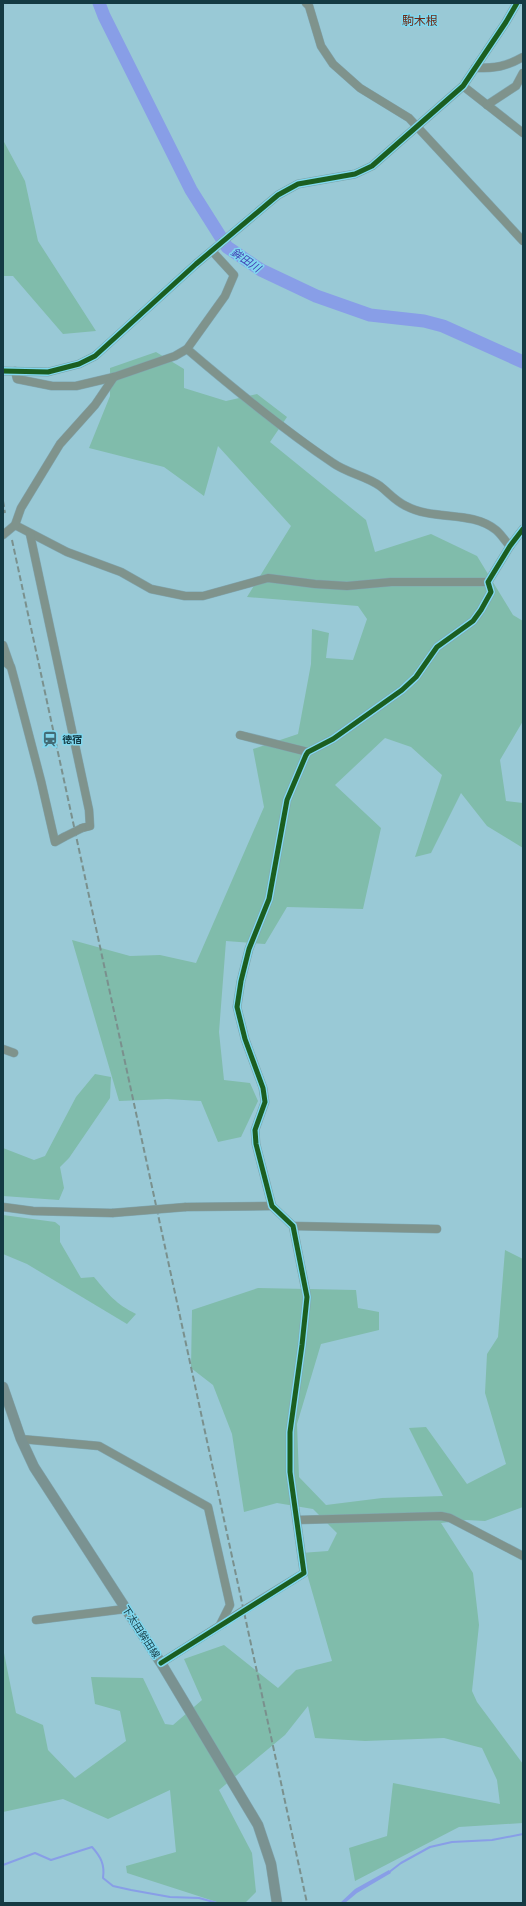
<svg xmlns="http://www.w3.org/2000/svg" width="526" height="1906" font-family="Arial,'Noto Sans JP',sans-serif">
<rect width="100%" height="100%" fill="#99c9d6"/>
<g fill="#80bcab">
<path d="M3,140L25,181L38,241L96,331L63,334L13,276H3Z"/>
<path d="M156,352L184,369V388L226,401L257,394L287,417L270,442L366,520L375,552L431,534L477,556L513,615L523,621V721L500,760L506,801L523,803V848L487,826L461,793L431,853L415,857L442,775L411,747L385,738L335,785L381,828L363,909L287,907L265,944L226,941L219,1032L224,1080L250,1083L258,1101L241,1137L218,1142L201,1101L167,1099L119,1101L72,940L130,956L160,955L196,963L264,807L253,749L298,734L311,664L312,629L329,633L326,658L353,660L367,619L358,606L247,597L291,526L218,446L204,496L164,467L89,448L110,396V368Z"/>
<path d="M95,1074L111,1077L110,1098L69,1158L60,1167L64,1188L59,1200L3,1196V1148L34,1160L45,1156L76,1097Z"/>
<path d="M3,1215L55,1222L60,1226V1242L81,1278L94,1277C108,1294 116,1304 136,1314L127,1324L27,1264L3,1254Z"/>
<path d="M505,1250L523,1259V1507L485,1521L466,1520L441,1523L473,1573L479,1625L472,1691L477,1702L523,1764V1823L459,1827L355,1881L349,1848L387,1836L393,1783L500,1804L497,1780L482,1748L444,1738L365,1741L315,1738L308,1706L285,1735L219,1790L252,1853L256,1892L245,1903H220L127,1873L126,1866L176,1852L170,1790L108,1819L63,1799L3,1812V1648L16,1713L43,1725L48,1750L75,1778L126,1741L120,1711L95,1704L91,1677L143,1678L165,1724L173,1725L202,1700L184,1659L224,1645L278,1688L296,1670L332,1661L301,1553L328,1551L337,1533L313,1509L277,1503L244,1512L232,1434L213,1385L191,1368L192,1310L258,1288L356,1290L358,1308L379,1312V1330L321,1344L297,1424L299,1477L326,1505L382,1498L443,1496L409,1428L426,1427L467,1484L506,1464L485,1393L487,1354L498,1337Z"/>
</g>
<path fill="#889ee7" d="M389,1870L391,1873L357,1893L345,1903H340L355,1889Z"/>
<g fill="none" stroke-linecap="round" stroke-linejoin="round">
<g stroke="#889ee7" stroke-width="2">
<path d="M3,1865L35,1853L51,1860L92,1847C101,1857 105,1865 103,1878L113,1886L131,1890L170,1897L199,1898L217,1903"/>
<path d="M388,1873L401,1863L430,1847L452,1842L492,1840L523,1834"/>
</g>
<path stroke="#889ee7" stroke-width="13" d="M99,3L104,16L191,190L227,247L261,270L316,296L370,315L424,321L443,326L523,362"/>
<defs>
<g id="minor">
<path d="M306,3L309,6L321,46L333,64L360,88L409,118L523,241"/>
<path d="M475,68C496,68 505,67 523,57"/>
<path d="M463,86L523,133"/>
<path d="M487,105L516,86L523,73"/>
<path d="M187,349C235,390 281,428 333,463C347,473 366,476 380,486C389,493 395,501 406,506C434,521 471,510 496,530C501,534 505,541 510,546"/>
<path d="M3,371L48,372L79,364L95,356L196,264L278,195L298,184L355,174L372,166L463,86L506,22L517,3"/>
<path d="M15,371L17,379L52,386H76L114,377L175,356L187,349L225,296L234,275L212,251"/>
<path d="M15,525L67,552L121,572L151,589L185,596H203L268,578L315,584L347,586L391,582H488"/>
<path d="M30,534L89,810L90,826L82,828"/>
<path d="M3,535L15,525L21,508L60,444L95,405L114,377"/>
<path d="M3,645L10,665"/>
<path d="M3,660L11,667L18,693L41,781L55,842L64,837"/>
<path d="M240,735L308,752"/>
<path d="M3,1049L14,1053"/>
<path d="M3,1207L33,1211L112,1213"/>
<path d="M186,1207L272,1206"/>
<path d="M293,1226L437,1229"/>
<path d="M21,1439L99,1446L208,1507L230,1605L220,1625"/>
<path d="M297,1520L441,1516L450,1518L523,1556"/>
<path d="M249,1607L304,1573L290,1472V1432L302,1345L307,1297L293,1226L272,1206L256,1144L255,1130L265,1102L263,1088L245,1039L237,1007L241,981L249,949L269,899L287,800L306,755L308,752L333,739L402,690L416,677L437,647L473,621L481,610L491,592L488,582L510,546L523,529"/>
<path d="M36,1620L125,1609"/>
<path d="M161,1663L224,1623"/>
</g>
<path id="major" d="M3,1387L21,1439L34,1467L161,1663L258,1825L271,1864L277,1903"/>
</defs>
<use href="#minor" stroke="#80a7b1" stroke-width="9"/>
<use href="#major" stroke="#80a7b1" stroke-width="11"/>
<use href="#minor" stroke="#7f938c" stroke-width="8"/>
<use href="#major" stroke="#7a9291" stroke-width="10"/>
<g stroke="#7a908d" stroke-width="2" stroke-dasharray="6 3" stroke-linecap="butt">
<path d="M3,501L5,513"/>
<path d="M12,540L307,1903"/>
</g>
<defs>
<g id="minor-bridge">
<path d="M64,837L82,828"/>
<path d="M112,1213L186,1207"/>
<path d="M230,1619L249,1607"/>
</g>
</defs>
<use href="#minor-bridge" stroke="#80a7b1" stroke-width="9" stroke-linecap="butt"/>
<use href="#minor-bridge" stroke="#7f938c" stroke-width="8"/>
<defs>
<g id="cycleway">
<path d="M3,371L48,372L79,364L95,356L196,264L278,195L298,184L355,174L372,166L463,86L506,22L517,3"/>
<path d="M161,1663L304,1573L290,1472V1432L302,1345L307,1297L293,1226L272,1206L256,1144L255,1130L265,1102L263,1088L245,1039L237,1007L241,981L249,949L269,899L287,800L306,755L308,752L333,739L402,690L416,677L437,647L473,621L481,610L491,592L488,582L510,546L523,529"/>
</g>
</defs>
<use href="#cycleway" stroke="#80d8ef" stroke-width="8"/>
<use href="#cycleway" stroke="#1b5e20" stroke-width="5"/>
</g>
<defs>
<symbol id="station-bare" viewBox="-9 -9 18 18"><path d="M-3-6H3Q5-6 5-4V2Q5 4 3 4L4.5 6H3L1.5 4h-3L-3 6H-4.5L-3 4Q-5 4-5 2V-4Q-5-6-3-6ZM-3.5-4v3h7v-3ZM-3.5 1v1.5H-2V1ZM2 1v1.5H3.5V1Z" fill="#436c76" stroke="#80d8ef" stroke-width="2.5" paint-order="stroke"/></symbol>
</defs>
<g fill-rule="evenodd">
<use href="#station-bare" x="39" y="728" width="22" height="22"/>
</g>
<g text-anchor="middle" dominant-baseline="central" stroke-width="3" stroke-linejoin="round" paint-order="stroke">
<g font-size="10" font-weight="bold" fill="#143a43" stroke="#80d8ef" text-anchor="start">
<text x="62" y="739">徳宿</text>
</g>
<g font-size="10" fill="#143a43" stroke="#80d8ef">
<text transform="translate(141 1632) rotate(57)">下太田鉾田線</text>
</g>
<g font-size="11" font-style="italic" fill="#4343b5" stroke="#80d8ef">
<text transform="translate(246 260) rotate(34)">鉾田川</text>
</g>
<g font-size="12" fill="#6c2a16" stroke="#80d8ef">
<text x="420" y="21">駒木根</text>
</g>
</g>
<rect width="526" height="1906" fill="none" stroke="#143a43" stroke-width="8"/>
</svg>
